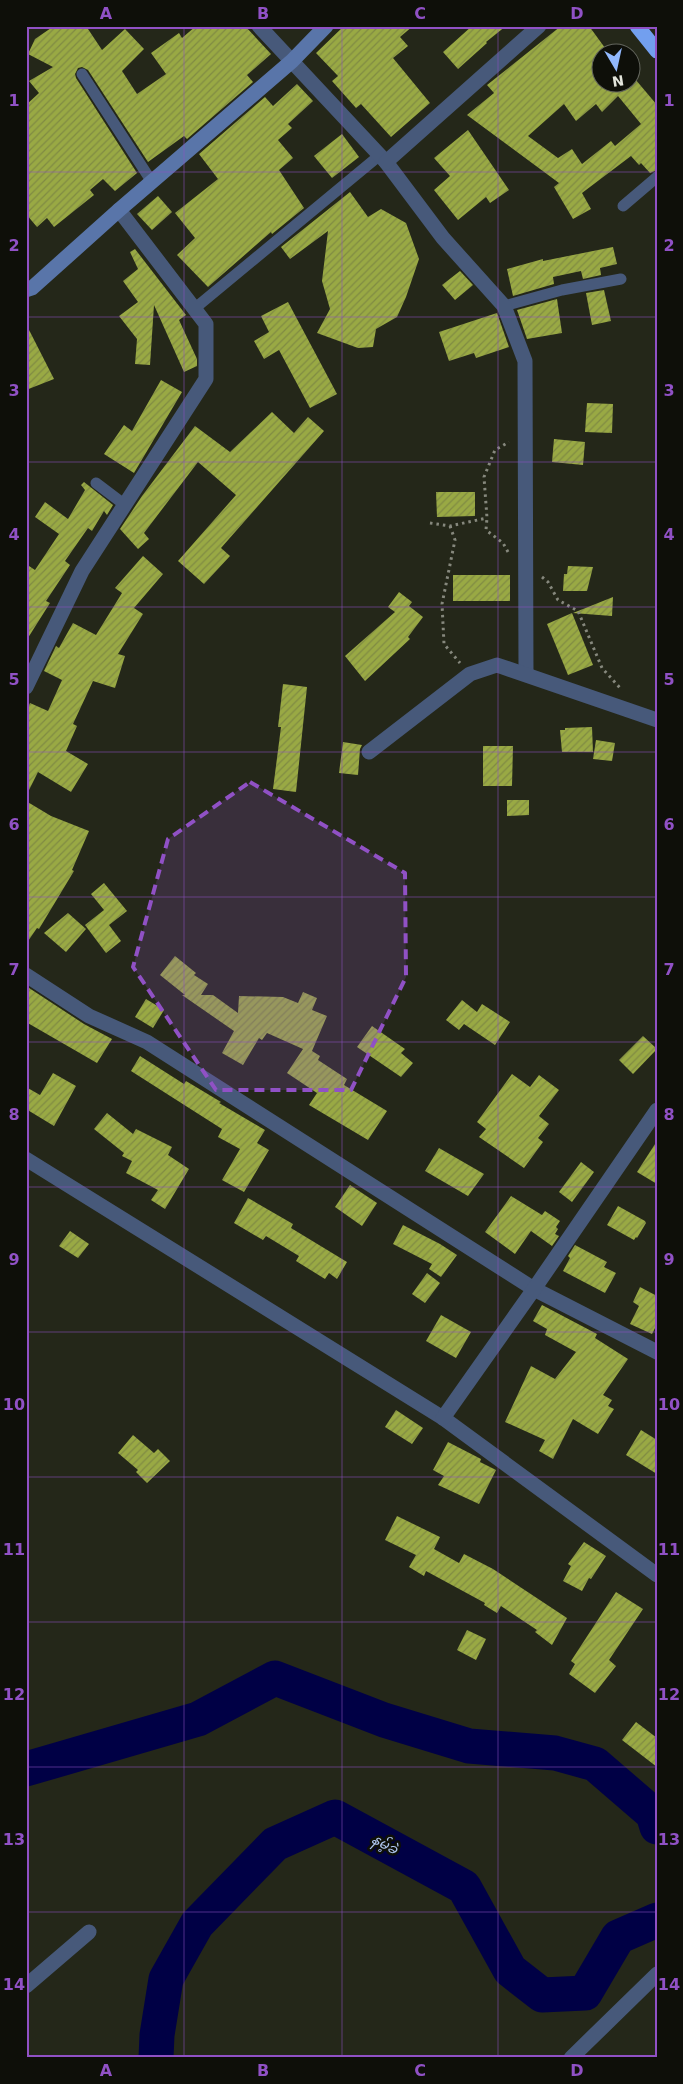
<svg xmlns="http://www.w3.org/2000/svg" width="683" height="2084" font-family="'DejaVu Sans','Noto Sans Myanmar',sans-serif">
<defs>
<pattern id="building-hatch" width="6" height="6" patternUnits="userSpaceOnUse" patternTransform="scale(1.25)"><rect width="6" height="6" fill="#99a944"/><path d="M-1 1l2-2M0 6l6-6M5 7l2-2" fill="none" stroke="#808b43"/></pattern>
</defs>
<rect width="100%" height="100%" fill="#242719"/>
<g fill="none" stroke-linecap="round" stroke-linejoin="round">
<path stroke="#000045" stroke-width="5.5" d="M26,28L28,26"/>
<g stroke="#000045" stroke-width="35">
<path d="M26,1769L198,1719L275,1678L384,1720L469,1746L555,1753L595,1764L653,1814L657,1827"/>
<path d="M156,2058L157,2035L166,1979L197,1924L275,1844L335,1817L464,1887L510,1970L542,1995L585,1993L618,1937L657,1920"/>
</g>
</g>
<g fill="url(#building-hatch)" fill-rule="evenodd">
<path d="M54,26H86L102,50L125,29L144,49L122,71L137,94L166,74L151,53L179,33L182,38L196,26H245L271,54L247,75L253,82L187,139L184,136L148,162L88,70L82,67L78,68L75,74L76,78L137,173L115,191L103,179L90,190L94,195L54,227L47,218L37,227L26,214V105L39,93L29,81L53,67L28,54L35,39Z"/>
<path d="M344,26H413L400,37L408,46L393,58L430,103L391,137L361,104L356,108L332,81L338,76L316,53Z"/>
<path d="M472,26H506L486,42L487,43L458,69L443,52Z"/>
<path d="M561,26H589L608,52H600V82H630V73L657,105V170L650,173L641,163L639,165L631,156L582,193L591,209L573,219L554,187L559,183L467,115L494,93L487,85ZM618,96L641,124L615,146L611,141L582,164L572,149L558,158L528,136L564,104L576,121L596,104L602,112Z"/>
<path d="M297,84L313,101L288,124L292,128L278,140L293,158L279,170L304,208L272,234L271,232L208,287L177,255L195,238L175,213L218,179L199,154L265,97L273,106Z"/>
<path d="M468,130L509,190L490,203L486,197L458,220L434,190L450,176L434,158Z"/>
<path d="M342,134L359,157L332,178L314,156Z"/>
<path d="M350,192L368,217L381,209L406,223L419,259L406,297L397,317L376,329L373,347L358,348L317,333L330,309L322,281L328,231L290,259L281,247Z"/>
<path d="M158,196L172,212L152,230L137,214Z"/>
<path d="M613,247L617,264L600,268L601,275L583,279L581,271L553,277L554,284L513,296L507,269L543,259V261Z"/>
<path d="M135,249L186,315L179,320L197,359V366L184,372L154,305L150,365L135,364L137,339L119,316L138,302L123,281L138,269L130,252Z"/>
<path d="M460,271L473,285L455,300L442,285Z"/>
<path d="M604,290L611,321L592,325L586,293Z"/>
<path d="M557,299L562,333L527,339L517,310Z"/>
<path d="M288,302L337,394L310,408L279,350L264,359L254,341L269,332L261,316Z"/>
<path d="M497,313L509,347L476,358L474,353L449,361L439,332Z"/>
<path d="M26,324L54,379L26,390Z"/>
<path d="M161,380L182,392L134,473L104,454L124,425L132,431Z"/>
<path d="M587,403L613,404L612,433L585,432Z"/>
<path d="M272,412L294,433L308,417L324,431L221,548L230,556L204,584L178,561L236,495L198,462L144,533L149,539L138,549L120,529L142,496L195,426L230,452Z"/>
<path d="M554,439L585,442L583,465L552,462Z"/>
<path d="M84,482L113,505L107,515L104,511L92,531L88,528L65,561L70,565L46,601L50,603L26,641V564L35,570L59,534L35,517L45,502L68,519L85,490L81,485Z"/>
<path d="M436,492H475V516L437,517Z"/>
<path d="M143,556L163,574L134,608L143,614L118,654L125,656L115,688L93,681L73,724L77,726L66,751L88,764L71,792L38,772L26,796V712L30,703L48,711L62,680L44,671L56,646L59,648L73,623L96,635L122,593L115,588Z"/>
<path d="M568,566L593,567L587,591H563L564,574H567Z"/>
<rect x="453" y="575" width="57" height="26"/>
<path d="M399,592L412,602L409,606L423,617L408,637L410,639L365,681L345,656L395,612L388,607Z"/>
<path d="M613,597L612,616L573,613Z"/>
<path d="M572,613L593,665L568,675L547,624Z"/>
<path d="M283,684L307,687L296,792L273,789L281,727H278Z"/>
<path d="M592,727L593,752H562L560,730H565V728Z"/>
<path d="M596,740L615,743L612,761L593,759Z"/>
<path d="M343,742L362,745L360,749L358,775L339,773Z"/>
<path d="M483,746H513L512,786H483Z"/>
<path d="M507,800H529V815L507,816Z"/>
<path d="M26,801L51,816L89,831L72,870L74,871L39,929L37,928L26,944Z"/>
<path d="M104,883L127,911L109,925L121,941L106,953L85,925L104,910L91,894Z"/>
<path d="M68,913L86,929L66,952L44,933Z"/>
<path d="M175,956L196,973L194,975L208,984L201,995H213L238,1013L239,996L283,997L298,1003L303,992L317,998L312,1010L327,1016L312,1051L320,1056L318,1060L347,1079L344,1085L387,1111L368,1140L309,1105L317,1093L287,1073L303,1049L267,1033L262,1040L259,1038L243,1065L222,1053L234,1031L182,995H185L160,975Z"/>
<path d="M26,986L84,1024L112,1039L97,1063L26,1022Z"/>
<path d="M146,999L164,1010L153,1028L135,1017Z"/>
<path d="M462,1000L477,1012L482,1004L510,1022L495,1045L464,1024L459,1030L446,1020Z"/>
<path d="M372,1026L405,1049L401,1053L413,1063L401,1077L357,1047Z"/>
<path d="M643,1036L657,1049L633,1074L619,1060Z"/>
<path d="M140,1056L184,1084L186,1081L221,1102L219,1103L265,1130L257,1143L269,1150L244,1192L222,1180L240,1149L218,1137L222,1129L131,1071Z"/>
<path d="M53,1073L76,1086L54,1126L26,1109V1087L40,1095Z"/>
<path d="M512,1074L530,1087L539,1075L559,1090L539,1116L549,1124L538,1138L543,1142L524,1168L479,1137L486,1129L477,1122Z"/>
<path d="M107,1113L133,1134L136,1129L172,1147L168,1155L189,1169L165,1209L151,1200L158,1190L126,1173L132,1161L122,1156L124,1153L94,1129Z"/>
<path d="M657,1141V1184L637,1172Z"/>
<path d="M439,1148L484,1174L468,1196L425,1171Z"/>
<path d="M581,1162L594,1172L572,1202L559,1192Z"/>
<path d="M350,1185L377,1203L362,1226L335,1207Z"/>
<path d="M511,1196L542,1215L545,1211L560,1221L556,1227L558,1229L555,1234L559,1236L552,1246L531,1231L515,1254L485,1232Z"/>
<path d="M248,1198L293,1224L291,1228L347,1262L337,1279L329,1273L325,1279L296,1261L299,1256L266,1236L263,1240L234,1223Z"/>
<path d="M618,1206L645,1221L646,1223L637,1238L636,1237L634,1240L607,1225Z"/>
<path d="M403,1225L440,1244L457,1255L441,1277L429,1269L432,1264L393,1244Z"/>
<path d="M70,1231L89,1244L78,1258L59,1246Z"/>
<path d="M575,1245L607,1262L604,1267L616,1273L605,1293L563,1271L570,1258L568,1256Z"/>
<path d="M427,1273L440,1283L425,1303L412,1294Z"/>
<path d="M640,1287L657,1296V1324L652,1334L630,1324L639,1306L633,1302Z"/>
<path d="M542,1305L597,1334L595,1338L628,1359L603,1395L612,1400L608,1406L614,1409L598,1434L573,1419L553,1459L539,1451L545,1440L505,1422L531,1366L555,1379L576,1352L545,1335L547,1329L533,1321Z"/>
<path d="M441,1315L471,1332L456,1358L426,1341Z"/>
<path d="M396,1410L423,1428L412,1444L385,1427Z"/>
<path d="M641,1430L657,1440V1474L626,1455Z"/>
<path d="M133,1435L154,1453L158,1449L170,1461L147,1483L136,1472L138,1470L118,1453Z"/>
<path d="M448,1442L481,1459L480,1462L496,1470L479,1504L438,1485L444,1476L433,1470Z"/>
<path d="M397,1516L440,1537L434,1549L459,1563L464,1554L493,1569L567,1618L552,1645L535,1632L537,1630L501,1606L497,1613L484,1605L485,1603L426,1571L424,1576L409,1567L416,1555L385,1540Z"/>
<path d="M584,1542L606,1556L591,1579L589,1578L582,1591L563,1581L571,1566L568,1564Z"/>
<path d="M616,1592L643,1609L609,1660L616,1666L595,1693L569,1674L575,1664L571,1661Z"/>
<path d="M467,1630L486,1639L476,1660L457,1650Z"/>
<path d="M636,1722L657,1738V1767L622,1740Z"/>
</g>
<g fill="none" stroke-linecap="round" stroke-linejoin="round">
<g stroke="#86887d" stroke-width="3" stroke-dasharray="2.5 4" stroke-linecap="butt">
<path d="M430,523L450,526L487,518"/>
<path d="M450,526L455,540L442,604L444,644L460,663"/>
<path d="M508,552L503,543L486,530L487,518L484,477L495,450L509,442"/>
<path d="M542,577L548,582L558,600L578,611L602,668L621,689"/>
</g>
<g stroke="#47597a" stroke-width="11">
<path d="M82,74L152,182"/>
<path d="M623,206L657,177"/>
<path d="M504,306L562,290L621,279"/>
<path d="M194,309L380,155"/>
<path d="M96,483L125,505"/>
</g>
<g stroke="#47597a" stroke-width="15">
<path d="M259,26L386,162L443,238L504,306L525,361L526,673"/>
<path d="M386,162L539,26"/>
<path d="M26,687L82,571L206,379V324L119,210"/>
<path d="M369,752L470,674L497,665L657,720"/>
<path d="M26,975L89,1016L147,1042L534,1289L657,1352"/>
<path d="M26,1159L443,1418L657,1575"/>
<path d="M443,1418L534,1289L657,1110"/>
<path d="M26,1986L89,1932"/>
<path d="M571,2058L657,1974"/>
</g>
<path stroke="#5975a9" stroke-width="15" d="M26,290L32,288L119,210L292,61L326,26"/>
<path stroke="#729fef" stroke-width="15" d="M637,26L657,51"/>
</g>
<path fill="#9051c5" fill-opacity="0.2" stroke="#9051c5" stroke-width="4" stroke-dasharray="10 6" stroke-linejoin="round" d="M250,782L405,873L406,977L351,1090H216L133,967L168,839Z"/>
<path fill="none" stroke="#9051c5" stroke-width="1" stroke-opacity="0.55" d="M184,26V2058M342,26V2058M498,26V2058M26,172H657M26,317H657M26,462H657M26,607H657M26,752H657M26,897H657M26,1042H657M26,1187H657M26,1332H657M26,1477H657M26,1622H657M26,1767H657M26,1912H657"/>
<g text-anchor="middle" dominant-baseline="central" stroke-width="5" stroke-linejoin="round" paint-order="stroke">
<g font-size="14" font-style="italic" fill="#afc6ef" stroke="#0e0f09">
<text transform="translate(385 1844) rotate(28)">နမ့်ခဲ</text>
</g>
</g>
<rect width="683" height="2084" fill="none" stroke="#0e0f09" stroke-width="55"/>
<g transform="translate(616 68) rotate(171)"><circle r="24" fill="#0e0f09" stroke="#63655d"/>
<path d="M0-4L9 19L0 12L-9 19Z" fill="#91b8fd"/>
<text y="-8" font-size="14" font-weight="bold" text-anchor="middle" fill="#e3e5dc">N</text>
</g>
<rect x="28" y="28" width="628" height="2028" fill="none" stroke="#9051c5" stroke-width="2"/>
<g font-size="16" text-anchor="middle" font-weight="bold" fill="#9051c5">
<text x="106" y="19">A</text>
<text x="263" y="19">B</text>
<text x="420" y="19">C</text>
<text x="577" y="19">D</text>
<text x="14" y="106">1</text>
<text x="669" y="106">1</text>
<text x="14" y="251">2</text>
<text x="669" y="251">2</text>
<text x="14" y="396">3</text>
<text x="669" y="396">3</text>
<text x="14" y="540">4</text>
<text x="669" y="540">4</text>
<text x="14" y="685">5</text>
<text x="669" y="685">5</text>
<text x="14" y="830">6</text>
<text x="669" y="830">6</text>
<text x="14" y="975">7</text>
<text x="669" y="975">7</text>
<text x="14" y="1120">8</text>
<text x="669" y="1120">8</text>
<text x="14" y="1265">9</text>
<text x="669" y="1265">9</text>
<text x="14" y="1410">10</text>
<text x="669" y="1410">10</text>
<text x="14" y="1555">11</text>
<text x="669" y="1555">11</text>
<text x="14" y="1700">12</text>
<text x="669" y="1700">12</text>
<text x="14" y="1845">13</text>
<text x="669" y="1845">13</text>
<text x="14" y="1990">14</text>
<text x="669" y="1990">14</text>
<text x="106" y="2076">A</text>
<text x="263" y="2076">B</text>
<text x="420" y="2076">C</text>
<text x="577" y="2076">D</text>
</g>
</svg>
